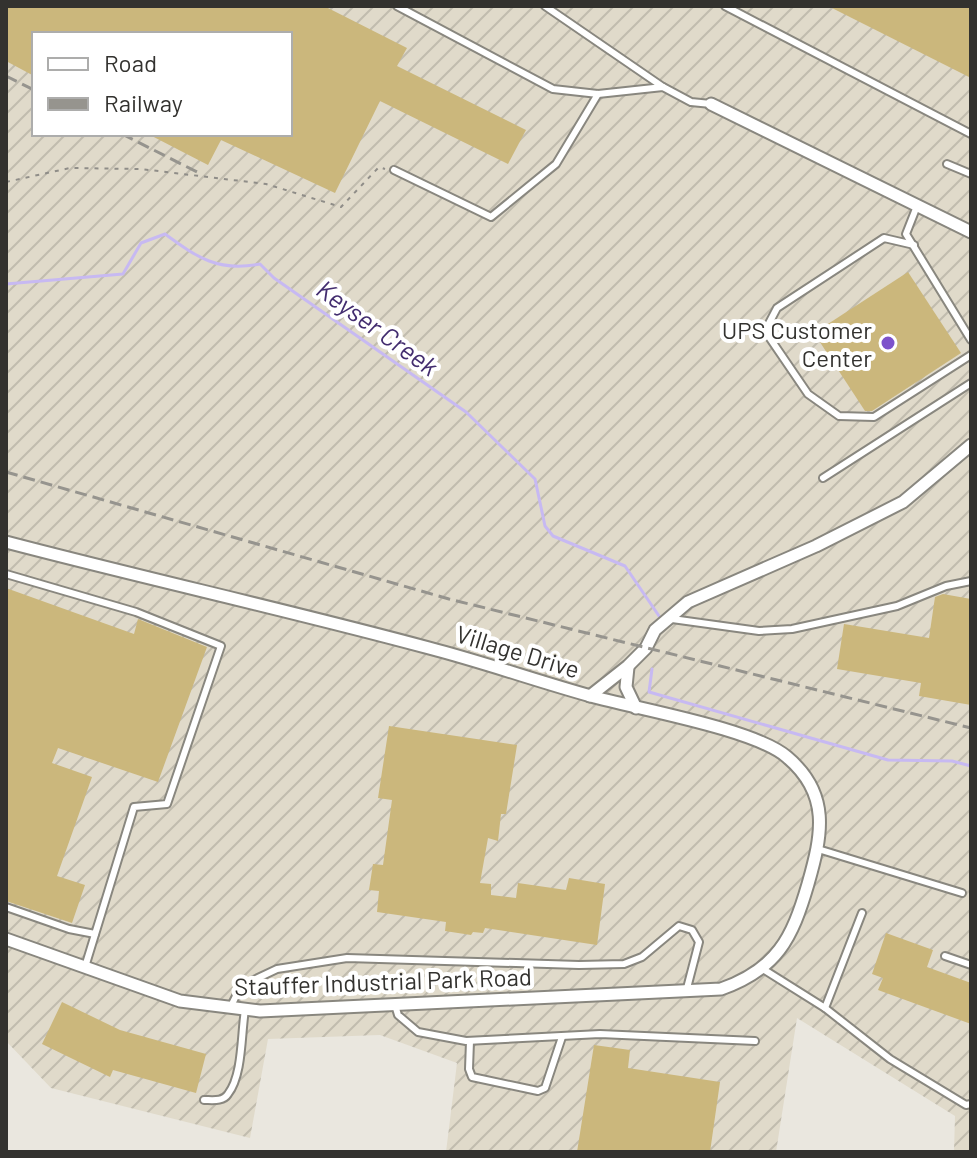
<svg xmlns="http://www.w3.org/2000/svg" width="977" height="1158" font-family="Barlow,sans-serif">
<defs>
<pattern id="industrial-furrows" width="10" height="10" patternUnits="userSpaceOnUse" patternTransform="scale(2)"><rect width="10" height="10" fill="#e0daca"/><path d="M-1 1l2-2M0 10L10 0M9 11l2-2" fill="none" stroke="#c1bcae"/></pattern>
</defs>
<rect width="100%" height="100%" fill="#eae7df"/>
<path fill="url(#industrial-furrows)" fill-rule="evenodd" d="M6,6H971V1152H954L955,1116L797,1018L776,1152H446L457,1063L380,1035L268,1039L250,1138L51,1088L6,1041ZM34,34H290V134H34Z"/>
<g fill="none" stroke-linecap="round" stroke-linejoin="round">
<g stroke="#c7b9f2" stroke-width="3">
<path d="M6,284L123,274L141,243L165,234C198,258 218,272 260,264L274,278L466,412L535,479L545,526L553,536L625,566L659,616"/>
<path d="M652,669L649,692L888,760L952,761L971,766"/>
</g>
</g>
<g fill="#cbb77c">
<path d="M6,6H324L407,48L397,66L526,130L508,164L380,101L335,193L221,140L208,165L148,134H290V34H34V76L6,61Z"/>
<path d="M828,6H971V78Z"/>
<path d="M908,272L961,353L872,411H865L814,333Z"/>
<path d="M6,588L134,634L138,619L207,647L158,782L58,748L52,763L92,777L57,876L85,885L72,923L6,901Z"/>
<path d="M943,594L971,599V705L919,696L921,683L837,669L844,624L929,638L935,597Z"/>
<path d="M389,726L517,745L506,814H501L498,841L488,838L480,883L491,884V895L516,898L518,883L566,890L569,878L605,884L597,945L485,928L483,933L473,932L471,935L445,931L446,922L377,912L379,891L369,890L373,864L383,865L392,800L378,798Z"/>
<path d="M886,933L933,950L927,967L971,983V1024L878,990L883,978L872,974Z"/>
<path d="M62,1002L120,1030L206,1054L196,1093L113,1070L110,1077L42,1044Z"/>
<path d="M594,1045L630,1050L628,1068L720,1082L710,1152H577Z"/>
</g>
<g fill="none" stroke-linecap="round" stroke-linejoin="round">
<defs>
<g id="lane">
<path d="M397,6L553,89L598,94L663,87L691,102L711,104"/>
<path d="M545,6L663,87"/>
<path d="M725,6L971,134"/>
<path d="M947,164L971,174"/>
<path d="M394,170L491,217L556,164L598,94"/>
<path d="M917,206L906,234L971,340"/>
<path d="M914,245L884,238L777,308L765,331L808,394L839,416L874,417L971,355"/>
<path d="M823,478L971,383"/>
<path d="M6,574L136,612L221,646L167,804L134,807L85,967"/>
<path d="M672,619L759,631L792,629L897,606L946,586L971,581"/>
<path d="M818,849L962,893"/>
<path d="M6,907L69,929L95,934"/>
<path d="M945,956L971,965"/>
<path d="M763,969L825,1008L862,913"/>
<path d="M395,1005L398,1015L418,1032L466,1041L600,1034L755,1041"/>
<path d="M231,1006L241,986L277,969L347,958L579,965L624,964L642,957L679,926L692,930L699,942L686,992"/>
<path d="M825,1008L890,1059L966,1105L971,1104"/>
<path d="M470,1041L469,1069L472,1077L538,1091L545,1088L562,1037"/>
<path d="M204,1100C212,1100 223,1102 228,1094C243,1075 241,1033 245,1010"/>
</g>
<g id="street">
<path d="M711,104L971,232"/>
<path d="M6,542C147,579 288,610 429,648C483,662 537,681 591,696C637,709 755,729 787,757C831,794 822,835 808,884C792,939 777,969 721,989L260,1011L180,1001L6,939"/>
<path d="M628,667L626,687L636,708"/>
<path d="M590,696L628,666L646,648L655,630L688,602L816,546L903,502L971,445"/>
</g>
</defs>
<use href="#lane" stroke="#89877f" stroke-width="10"/>
<use href="#street" stroke="#89877f" stroke-width="15"/>
<path stroke="#8f8d88" stroke-width="2" stroke-dasharray="4 6" stroke-linecap="butt" d="M6,182L70,168L141,169L266,184L341,207L379,167L385,169"/>
<use href="#lane" stroke="#fff" stroke-width="6"/>
<use href="#street" stroke="#fff" stroke-width="11"/>
<g stroke="#96948e" stroke-width="3" stroke-dasharray="12 6" stroke-linecap="butt">
<path d="M6,76L34,90"/>
<path d="M122,134L199,173"/>
<path d="M6,472L449,599L971,728"/>
<path d="M970,707H971"/>
</g>
</g>
<circle fill="#7d52cb" stroke="#fff" stroke-width="3" cx="888" cy="343" r="8"/>
<g text-anchor="middle" dominant-baseline="central" stroke-width="8" stroke-linejoin="round" paint-order="stroke">
<g font-size="24" fill="#33322f" stroke="#fff" text-anchor="end">
<text x="872" y="329">UPS Customer<tspan x="872" dy="28">Center</tspan></text>
</g>
<g font-size="24" fill="#33322f" stroke="#fff">
<text transform="translate(518 651) rotate(17)">Village Drive</text>
<text transform="translate(383 981) rotate(-2)">Stauffer Industrial Park Road</text>
</g>
<g font-size="26" font-style="italic" fill="#432d6f" stroke="#fff">
<text transform="translate(378 327) rotate(36)">Keyser Creek</text>
</g>
</g>
<rect width="977" height="1158" fill="none" stroke="#33322f" stroke-width="16"/>
<rect x="32" y="32" width="260" height="104" fill="#ffffff" stroke="#adadac" stroke-width="2"/>
<rect x="48" y="58" width="40" height="12" fill="#ffffff" stroke="#adadac" stroke-width="2"/>
<text x="104" y="72" font-size="24" fill="#33322f">Road</text>
<rect x="48" y="98" width="40" height="12" fill="#96948e" stroke="#adadac" stroke-width="2"/>
<text x="104" y="112" font-size="24" fill="#33322f">Railway</text>
</svg>
